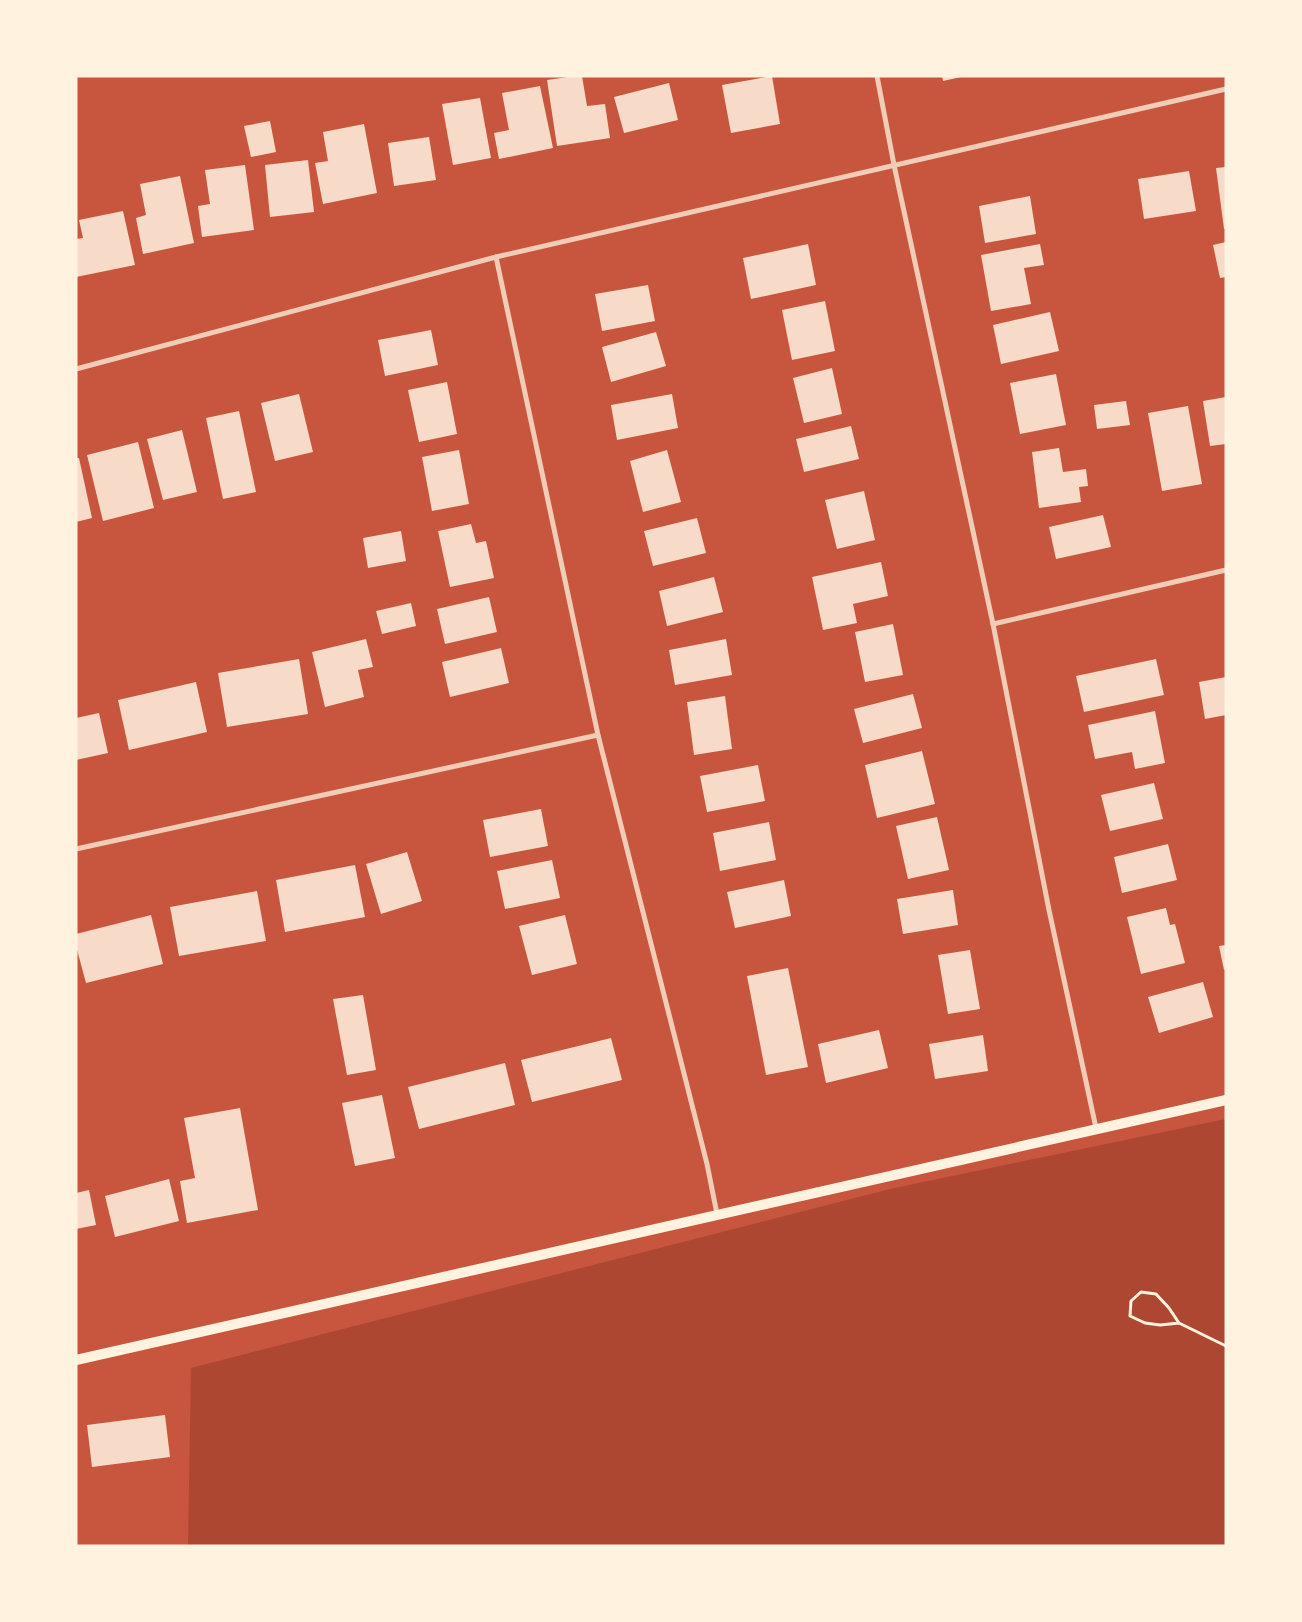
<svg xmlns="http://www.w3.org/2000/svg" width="1302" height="1622" font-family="'Public Sans',sans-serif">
<rect width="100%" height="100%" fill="#c8553d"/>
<path fill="#ae4732" d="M1226,1119V1546H188L191,1368L890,1189Z"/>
<g fill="#f7dbc8">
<path d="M575,76H582L587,106L605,104L610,138L557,146L547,80Z"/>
<path d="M772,76L780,124L731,133L722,85Z"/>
<path d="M942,76H961V77L943,81Z"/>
<path d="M669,83L678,120L624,133L614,97Z"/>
<path d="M540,86L553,148L499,159L494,133L509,130L502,93Z"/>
<path d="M480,98L491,158L453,165L442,104Z"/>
<path d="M270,121L276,152L251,157L244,126Z"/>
<path d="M364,124L377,193L323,204L315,163L328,161L323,132Z"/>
<path d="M429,137L436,180L394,186L388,143Z"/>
<path d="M308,160L314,212L270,217L265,165Z"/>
<path d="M245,165L254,230L202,237L198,206L210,204L205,170Z"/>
<path d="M1226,167V229H1224L1216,168Z"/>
<path d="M1189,171L1196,211L1144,219L1138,179Z"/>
<path d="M180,176L194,243L143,254L136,218L146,215L140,184Z"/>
<path d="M1030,196L1036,234L985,243L979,206Z"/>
<path d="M123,211L135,265L76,277V239L83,238L79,220Z"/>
<path d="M1226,242V277L1220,278L1213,245Z"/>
<path d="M808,244L816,285L751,299L743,258Z"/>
<path d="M1040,244L1044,265L1024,268L1031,304L991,311L981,255Z"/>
<path d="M648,285L655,321L602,331L595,294Z"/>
<path d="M825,301L835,351L792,360L782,310Z"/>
<path d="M1050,312L1059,351L1001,364L993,325Z"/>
<path d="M431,330L438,365L385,376L378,340Z"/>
<path d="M656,332L666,366L611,382L602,347Z"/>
<path d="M832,368L842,414L804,423L793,378Z"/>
<path d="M1056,374L1066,425L1020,434L1010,383Z"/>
<path d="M447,382L457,434L419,442L408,390Z"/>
<path d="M299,394L313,452L275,461L261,403Z"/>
<path d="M672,394L678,428L617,440L611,405Z"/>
<path d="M1226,397V444L1210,446L1203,401Z"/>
<path d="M1126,401L1130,425L1097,429L1094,405Z"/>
<path d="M1188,406L1202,484L1162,491L1148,413Z"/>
<path d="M239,411L256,492L223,499L206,418Z"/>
<path d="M851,426L859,459L804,472L796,439Z"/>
<path d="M182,430L197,492L163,500L147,439Z"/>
<path d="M138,442L154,508L103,521L87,455Z"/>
<path d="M1059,448L1063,472L1086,469L1088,486L1079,487L1081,502L1039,508L1032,452Z"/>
<path d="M459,450L469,504L432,511L422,457Z"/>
<path d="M667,450L681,502L643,512L630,461Z"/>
<path d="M76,458H79L92,518L76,522Z"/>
<path d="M864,491L875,540L837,549L825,500Z"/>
<path d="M1103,515L1111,547L1056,559L1049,527Z"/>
<path d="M697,518L706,553L653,566L644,531Z"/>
<path d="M471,524L476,543L486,541L494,578L450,587L438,531Z"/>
<path d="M401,531L406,561L368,568L363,538Z"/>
<path d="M881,562L888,596L853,604L857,623L823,630L812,577Z"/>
<path d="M714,577L723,612L667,626L659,591Z"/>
<path d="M489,597L497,632L445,644L437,609Z"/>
<path d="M411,603L416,626L382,634L376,611Z"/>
<path d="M893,624L903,675L865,682L855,632Z"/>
<path d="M366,639L373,667L358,670L364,697L325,707L312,652Z"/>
<path d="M726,639L732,675L675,685L669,650Z"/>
<path d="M501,648L509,683L450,697L442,662Z"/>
<path d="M299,659L308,714L227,727L218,673Z"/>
<path d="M1156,659L1164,695L1084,712L1076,676Z"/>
<path d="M1226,677V715L1205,719L1199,682Z"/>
<path d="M196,682L207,732L129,750L118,700Z"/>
<path d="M913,694L922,728L863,743L854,709Z"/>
<path d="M725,696L732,749L694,755L687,702Z"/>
<path d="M1155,711L1165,763L1135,769L1132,752L1095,759L1088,725Z"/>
<path d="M99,713L108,753L76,760V718Z"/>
<path d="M922,751L935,804L877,818L865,765Z"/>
<path d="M758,765L765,801L707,812L700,776Z"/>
<path d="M1154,783L1163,819L1110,831L1101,795Z"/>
<path d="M541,809L548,846L490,857L483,820Z"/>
<path d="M937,817L949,870L908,879L896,826Z"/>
<path d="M769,822L776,860L720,871L713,833Z"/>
<path d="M1168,844L1177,880L1122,893L1114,857Z"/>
<path d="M407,852L422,901L381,914L366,864Z"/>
<path d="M552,860L560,898L505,909L497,871Z"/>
<path d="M355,865L365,917L285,932L276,880Z"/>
<path d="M784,880L791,916L735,928L727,892Z"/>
<path d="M953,890L958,925L903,934L897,899Z"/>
<path d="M257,891L266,941L179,956L170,907Z"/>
<path d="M1166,908L1170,925L1175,924L1185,963L1141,974L1127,917Z"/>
<path d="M151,915L163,964L86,983L76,946V934Z"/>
<path d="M565,915L577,964L532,975L519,926Z"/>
<path d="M1226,945V969L1224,970L1219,946Z"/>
<path d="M970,950L980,1009L948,1014L938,955Z"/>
<path d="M788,968L808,1067L766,1075L747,976Z"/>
<path d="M1203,982L1213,1017L1159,1033L1148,997Z"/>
<path d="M363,995L376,1070L347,1075L333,999Z"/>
<path d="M879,1030L888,1068L826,1083L818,1044Z"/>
<path d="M983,1035L988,1071L935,1079L929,1044Z"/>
<path d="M611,1038L622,1080L532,1102L521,1060Z"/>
<path d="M505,1063L515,1105L419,1129L408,1087Z"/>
<path d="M382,1095L395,1158L355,1166L342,1103Z"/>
<path d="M240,1108L258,1210L187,1223L180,1181L195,1178L184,1118Z"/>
<path d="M169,1179L179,1221L115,1237L105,1196Z"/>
<path d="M89,1190L96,1225L76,1229V1193Z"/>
<path d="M165,1415L170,1457L92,1467L87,1425Z"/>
</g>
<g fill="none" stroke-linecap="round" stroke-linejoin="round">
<path stroke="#fff3e0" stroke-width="3" d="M1179,1323L1160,1325L1145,1323L1130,1316L1131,1301L1141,1292L1156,1294L1169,1308L1179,1323L1226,1346"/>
<g stroke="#f1ccb7" stroke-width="5">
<path d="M877,76L894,165L993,624L1049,910L1096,1128"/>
<path d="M496,257L598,735L707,1164L717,1214"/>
<path d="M76,369L496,257L1226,89"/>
<path d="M993,624L1226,570"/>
<path d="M76,849L598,735"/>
</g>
<path stroke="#fff3e0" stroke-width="10" d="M76,1360L1226,1100"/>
</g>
<rect width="1302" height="1622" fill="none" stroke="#fff3e0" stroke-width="155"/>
</svg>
